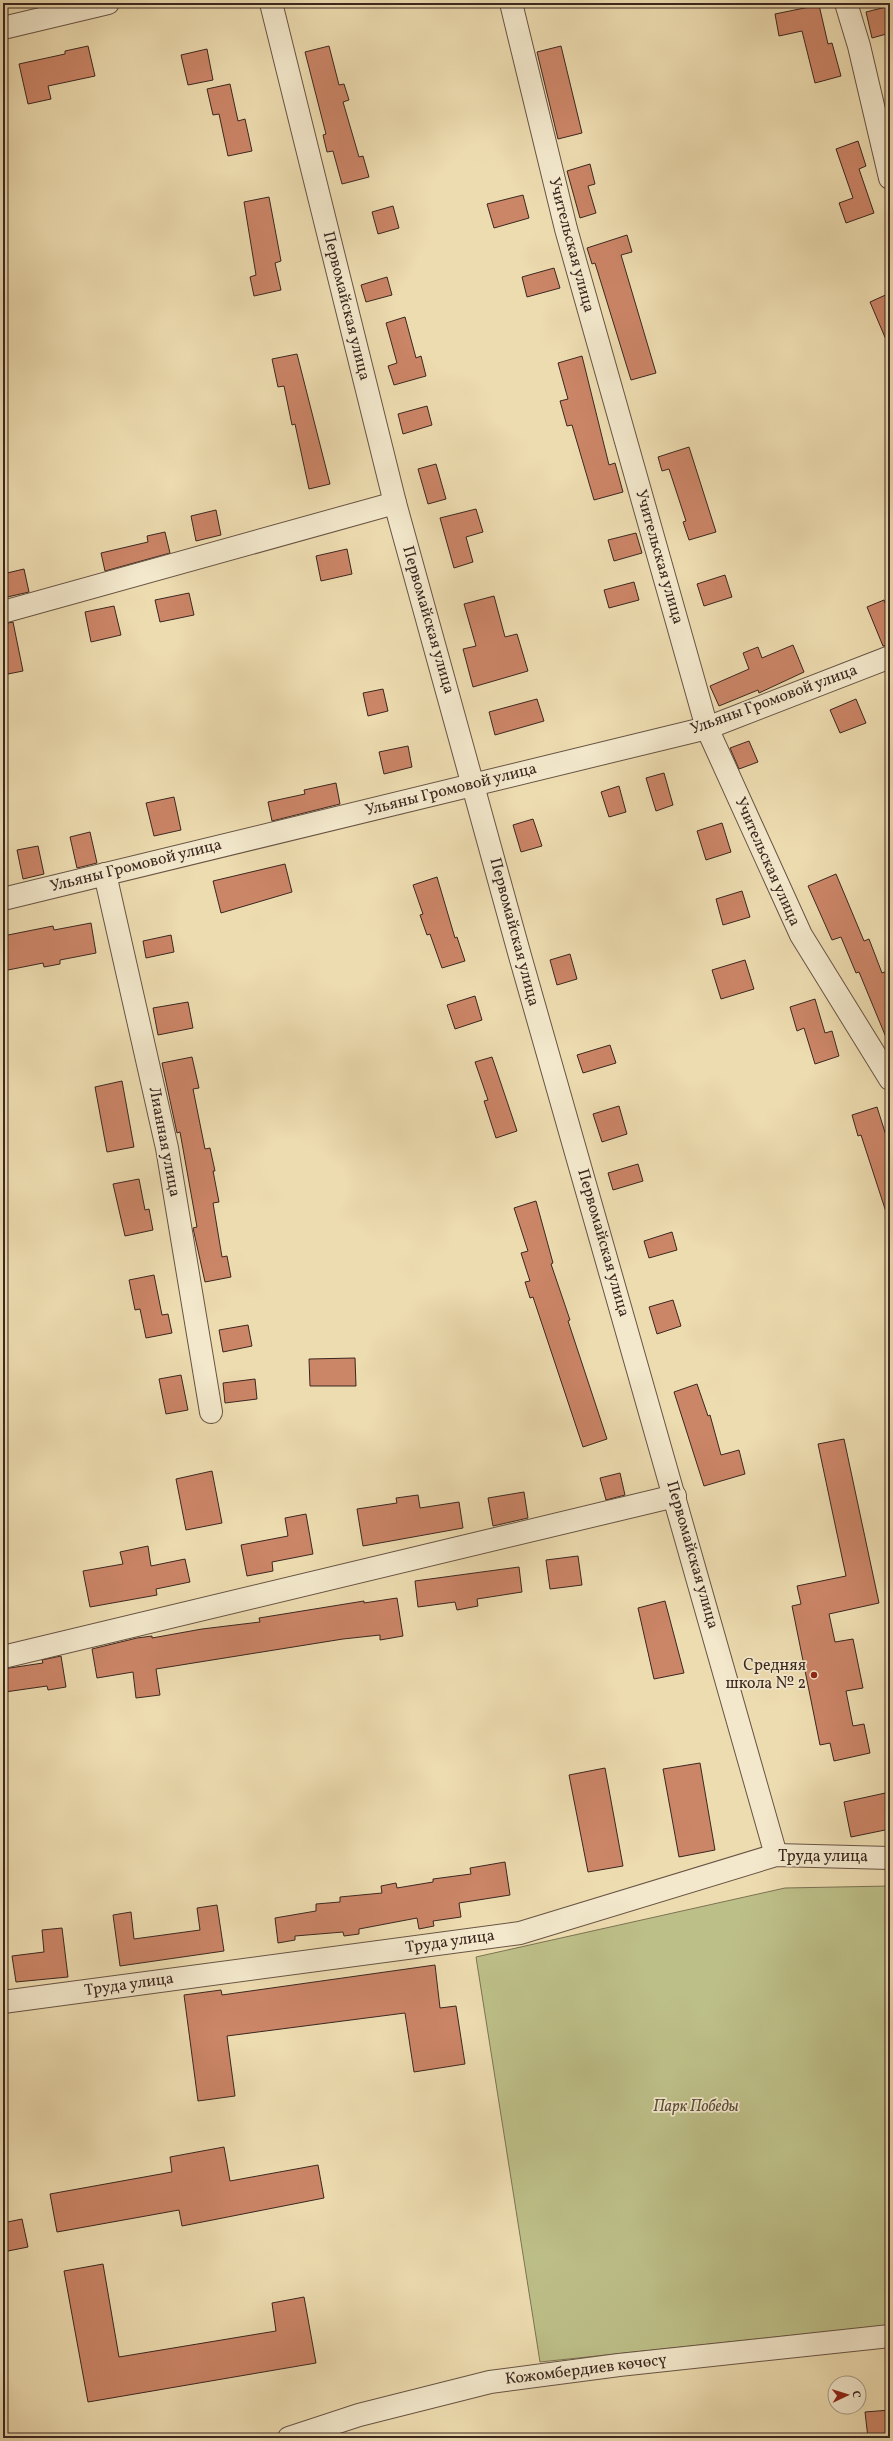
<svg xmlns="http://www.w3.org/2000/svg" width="893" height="2441" font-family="Vollkorn,serif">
<rect width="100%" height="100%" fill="#eddcb0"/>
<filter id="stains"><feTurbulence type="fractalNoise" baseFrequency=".005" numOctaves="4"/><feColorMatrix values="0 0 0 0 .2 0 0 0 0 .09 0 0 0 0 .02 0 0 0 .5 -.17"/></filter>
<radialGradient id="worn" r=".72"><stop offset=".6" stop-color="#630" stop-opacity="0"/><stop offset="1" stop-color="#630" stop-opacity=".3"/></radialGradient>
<path fill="#bdbf88" stroke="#7c7354" d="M890,1886V2325L540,2362L476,1957L785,1888Z"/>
<g fill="#cb8567" stroke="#3b2720">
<path d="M819,5L828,44L832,43L841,76L815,83L802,31L779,36L775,14Z"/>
<path d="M890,6V33L872,38L866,12Z"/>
<path d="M88,46L95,76L48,86L51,99L28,104L19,64L65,54V51Z"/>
<path d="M329,46L339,85L344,84L349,100L343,102L359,157L363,156L369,177L342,184L333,151L327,152L323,135L326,134L305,52Z"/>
<path d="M561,46L582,133L558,139L537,52Z"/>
<path d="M207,49L213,80L188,85L181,55Z"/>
<path d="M230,84L238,121L245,119L252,151L228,156L219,114L213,115L207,89Z"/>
<path d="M858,141L866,166L859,169L874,213L846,223L839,203L853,198L836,149Z"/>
<path d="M590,164L595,184L588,186L596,213L580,218L567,171Z"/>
<path d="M523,195L529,218L494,228L487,204Z"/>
<path d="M269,197L281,261L275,263L281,290L254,296L250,277L256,275L244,202Z"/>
<path d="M393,206L399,228L378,234L372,212Z"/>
<path d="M627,235L632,252L621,255L656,373L631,380L595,263L592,264L587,248Z"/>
<path d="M554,268L560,288L527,297L522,277Z"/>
<path d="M387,277L392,295L366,302L361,285Z"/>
<path d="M890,293V349L870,302Z"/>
<path d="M405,317L416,358L421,356L426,376L394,385L388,366L397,363L386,323Z"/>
<path d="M297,354L330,484L309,489L295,424L292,425L284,386L278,387L272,359Z"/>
<path d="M582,356L609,465L615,463L623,492L594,500L572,425L567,426L560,401L568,399L558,363Z"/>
<path d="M427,406L432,425L403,434L398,414Z"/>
<path d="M689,447L716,532L689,540L683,522L686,521L669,469L662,471L658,457Z"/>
<path d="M436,464L446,499L428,504L418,469Z"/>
<path d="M476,509L483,532L466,537L473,562L454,568L440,518Z"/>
<path d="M216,510L221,535L196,541L191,516Z"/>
<path d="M165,532L170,553L105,571L101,553L148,542L147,536Z"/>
<path d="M636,533L642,553L614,561L608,540Z"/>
<path d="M347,549L352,574L321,581L316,556Z"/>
<path d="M24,569L29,592L3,598V574Z"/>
<path d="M725,575L732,597L704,606L697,584Z"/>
<path d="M634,582L639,600L609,608L604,590Z"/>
<path d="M189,593L194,615L160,622L155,600Z"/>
<path d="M494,596L505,637L517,634L528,671L473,687L463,649L476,646L464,604Z"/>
<path d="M884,600L890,615V645L883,646L867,607Z"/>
<path d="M114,606L121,635L91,642L85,612Z"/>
<path d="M13,622L23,671L8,674L3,651V624Z"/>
<path d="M793,645L804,672L759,693L758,690L719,706L710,686L749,669L743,653L758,647L762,658Z"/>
<path d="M383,689L388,711L368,716L363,693Z"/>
<path d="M537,699L544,721L495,735L489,712Z"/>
<path d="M856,699L866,723L840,733L830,710Z"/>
<path d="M749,741L758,762L739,769L730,748Z"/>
<path d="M408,746L412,767L384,774L379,752Z"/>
<path d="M664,773L673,805L656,811L646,778Z"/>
<path d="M336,783L340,804L272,821L268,802L305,794L304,790Z"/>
<path d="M619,786L626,812L609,817L601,792Z"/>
<path d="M174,797L181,830L154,836L146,803Z"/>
<path d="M533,819L542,846L521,852L513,825Z"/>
<path d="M722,823L731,852L706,860L697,831Z"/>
<path d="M90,832L97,863L77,868L70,837Z"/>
<path d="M38,846L44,874L23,879L17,850Z"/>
<path d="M285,864L292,892L221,913L213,881Z"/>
<path d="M836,874L864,941L869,939L882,973L890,970V1047L859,972L856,973L841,937L832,940L808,886Z"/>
<path d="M437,877L455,938L457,937L465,961L442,968L430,934L427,935L420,915L423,914L413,885Z"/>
<path d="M742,891L750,917L723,925L716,899Z"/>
<path d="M91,923L96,953L60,960V964L44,967L43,963L3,971V936L53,926L54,930Z"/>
<path d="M171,935L174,952L146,958L143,941Z"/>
<path d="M570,954L577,979L557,985L550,960Z"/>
<path d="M745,960L754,989L721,999L712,970Z"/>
<path d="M475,996L482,1020L455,1029L447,1005Z"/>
<path d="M815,999L825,1033L832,1031L839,1056L815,1064L804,1028L797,1031L790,1007Z"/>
<path d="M188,1002L193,1028L158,1035L153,1008Z"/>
<path d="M610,1045L616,1063L583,1073L577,1055Z"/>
<path d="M192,1057L199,1088L193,1089L205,1149L210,1148L215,1171H213L219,1202L213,1203L222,1257L227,1256L231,1277L205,1282L193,1228L197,1227L180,1132L177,1133L162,1063Z"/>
<path d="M492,1057L517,1131L496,1138L484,1101L488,1100L475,1062Z"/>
<path d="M122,1081L134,1147L107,1152L95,1087Z"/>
<path d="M619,1106L627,1134L602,1142L593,1114Z"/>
<path d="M877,1107L890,1148V1215H887L861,1135L858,1136L852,1115Z"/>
<path d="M638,1164L643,1181L613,1190L608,1173Z"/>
<path d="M139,1179L145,1210L149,1209L153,1230L125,1236L113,1184Z"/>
<path d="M536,1201L553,1263L551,1264L570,1320L568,1321L607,1439L583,1447L533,1297L530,1298L525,1282L530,1281L521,1253L528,1251L514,1208Z"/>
<path d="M672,1232L677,1250L649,1258L644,1241Z"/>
<path d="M154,1275L162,1315L168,1314L172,1333L146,1338L140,1309L135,1310L129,1280Z"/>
<path d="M673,1300L681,1326L657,1334L649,1307Z"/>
<path d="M248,1325L252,1346L223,1352L219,1330Z"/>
<path d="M355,1358L356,1386H310L309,1359Z"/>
<path d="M181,1375L188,1410L166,1414L159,1379Z"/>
<path d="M255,1379L257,1399L225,1403L223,1383Z"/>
<path d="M697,1384L708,1416L710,1415L721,1455L739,1450L745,1474L704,1486L674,1392Z"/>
<path d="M844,1439L879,1603L829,1614L835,1642L853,1639L863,1688L846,1691L853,1726L864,1724L870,1753L834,1761L830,1743L820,1745L792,1606L801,1604L797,1586L846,1576L818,1444Z"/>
<path d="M212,1471L222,1523L186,1530L176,1479Z"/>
<path d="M620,1473L625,1495L606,1500L600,1478Z"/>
<path d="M524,1492L528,1518L493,1526L488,1498Z"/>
<path d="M418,1495L420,1508L459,1502L463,1528L363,1546L357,1509L397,1503L396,1498Z"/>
<path d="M306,1514L313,1554L272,1562L273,1571L247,1576L241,1545L288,1536L285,1518Z"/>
<path d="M148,1546L151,1566L185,1559L190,1582L156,1589L157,1595L90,1607L83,1571L123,1564L120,1552Z"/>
<path d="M578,1556L582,1585L550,1589L546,1560Z"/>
<path d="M519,1567L522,1592L477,1599L478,1606L457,1610L455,1602L418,1607L415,1581Z"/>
<path d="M397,1598L403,1636L380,1640V1635L343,1639L156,1669L160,1695L136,1698L133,1672L97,1678L92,1649L137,1638L152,1636V1638L202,1629L260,1622L259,1618L364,1601V1603Z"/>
<path d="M665,1601L684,1673L654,1679L638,1608Z"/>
<path d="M61,1656L66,1687L48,1690L47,1686L5,1692L3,1669L43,1663L42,1660Z"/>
<path d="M700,1763L715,1850L679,1857L663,1769Z"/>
<path d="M605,1768L623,1866L588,1872L569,1775Z"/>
<path d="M890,1792V1829L851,1837L844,1802Z"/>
<path d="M505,1862L510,1895L459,1903L461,1917L433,1921L434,1926L419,1929L417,1918L359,1929V1934L344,1936L343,1932L295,1936V1940L278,1943L275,1918L316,1911V1904L340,1902V1897L382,1893L381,1886L396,1883L397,1888L433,1882V1879L471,1874L470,1868Z"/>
<path d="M217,1905L224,1951L120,1966L113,1915L131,1912L134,1939L200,1930L197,1908Z"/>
<path d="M62,1928L68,1977L16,1982L12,1956L44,1952L42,1930Z"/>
<path d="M435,1965L440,2008L456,2006L465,2064L414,2072L405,2013L227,2036L235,2096L198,2101L184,1995L221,1990L222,1995Z"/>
<path d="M224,2147L230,2181L318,2165L324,2198L182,2226L179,2210L57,2232L50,2194L172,2172L170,2157Z"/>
<path d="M22,2219L28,2247L3,2252V2223Z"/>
<path d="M103,2264L119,2357L276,2331L272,2303L304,2297L316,2363L88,2402L64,2271Z"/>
<path d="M890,2410V2438H868L865,2412Z"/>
</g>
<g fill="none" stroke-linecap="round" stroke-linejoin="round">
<defs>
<g id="minor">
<path d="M511,3L566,229L707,728L801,935L890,1079"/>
<path d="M846,3L859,46L890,178"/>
<path d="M3,28L108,3"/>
<path d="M3,612L395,503"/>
<path d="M105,874L167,1148L211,1412"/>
<path d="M3,899L707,728L890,657"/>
<path d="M3,1657L675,1496"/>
<path d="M3,2002L520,1933L776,1855L890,1858"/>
</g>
<g id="tertiary">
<path d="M271,3L395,503L520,956L776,1855"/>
<path d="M289,2438L359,2415L490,2382L619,2365L890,2336"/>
</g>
</defs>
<use href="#minor" stroke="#685444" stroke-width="24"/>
<use href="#tertiary" stroke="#685444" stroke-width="24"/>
<use href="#minor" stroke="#f3e8cc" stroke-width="22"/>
<use href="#tertiary" stroke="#f3e8cc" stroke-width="22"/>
</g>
<circle fill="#8f2418" stroke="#f3e8cc" stroke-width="1.5" cx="814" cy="1675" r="4"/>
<g text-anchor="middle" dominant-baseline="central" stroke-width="3.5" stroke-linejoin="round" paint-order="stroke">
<g font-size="16" fill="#3b2720" stroke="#f3e8cc">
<text transform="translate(571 245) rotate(75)">Учительская улица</text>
<text transform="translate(346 306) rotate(76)">Первомайская улица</text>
<text transform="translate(659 557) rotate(74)">Учительская улица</text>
<text transform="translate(428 620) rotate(74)">Первомайская улица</text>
<text transform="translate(774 700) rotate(-20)">Ульяны Громовой улица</text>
<text transform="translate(451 790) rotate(-14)">Ульяны Громовой улица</text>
<text transform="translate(767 862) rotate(66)">Учительская улица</text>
<text transform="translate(136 866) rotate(-14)">Ульяны Громовой улица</text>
<text transform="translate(514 932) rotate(75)">Первомайская улица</text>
<text transform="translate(164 1142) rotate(79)">Лианная улица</text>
<text transform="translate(603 1243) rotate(74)">Первомайская улица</text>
<text transform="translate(692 1555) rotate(74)">Первомайская улица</text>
<text x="823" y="1857">Труда улица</text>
<text transform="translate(450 1942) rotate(-8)">Труда улица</text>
<text transform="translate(129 1985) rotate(-8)">Труда улица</text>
<text transform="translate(586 2370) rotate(-7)">Кожомбердиев көчөсү</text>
</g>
<g font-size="16" fill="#3b2720" stroke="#f3e8cc" text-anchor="end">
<text x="806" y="1666">Средняя<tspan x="806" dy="18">школа № 2</tspan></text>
</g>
<g font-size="16" font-style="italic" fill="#5c4d3a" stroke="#f3e8cc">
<text x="696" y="2107">Парк Победы</text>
</g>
</g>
<rect width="893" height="2441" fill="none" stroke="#eddcb0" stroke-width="16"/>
<rect x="4" y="4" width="885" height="2433" fill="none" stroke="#3b2720" stroke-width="2"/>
<rect x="8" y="8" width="877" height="2425" fill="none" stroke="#3b2720"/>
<g transform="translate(847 2395) rotate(86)"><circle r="19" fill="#f3e8cc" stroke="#a99b87"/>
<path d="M0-3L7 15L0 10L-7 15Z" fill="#8f2418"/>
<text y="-6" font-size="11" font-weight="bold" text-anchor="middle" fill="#3b2720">С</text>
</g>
<rect width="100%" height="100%" filter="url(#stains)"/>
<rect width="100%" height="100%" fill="url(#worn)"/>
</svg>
